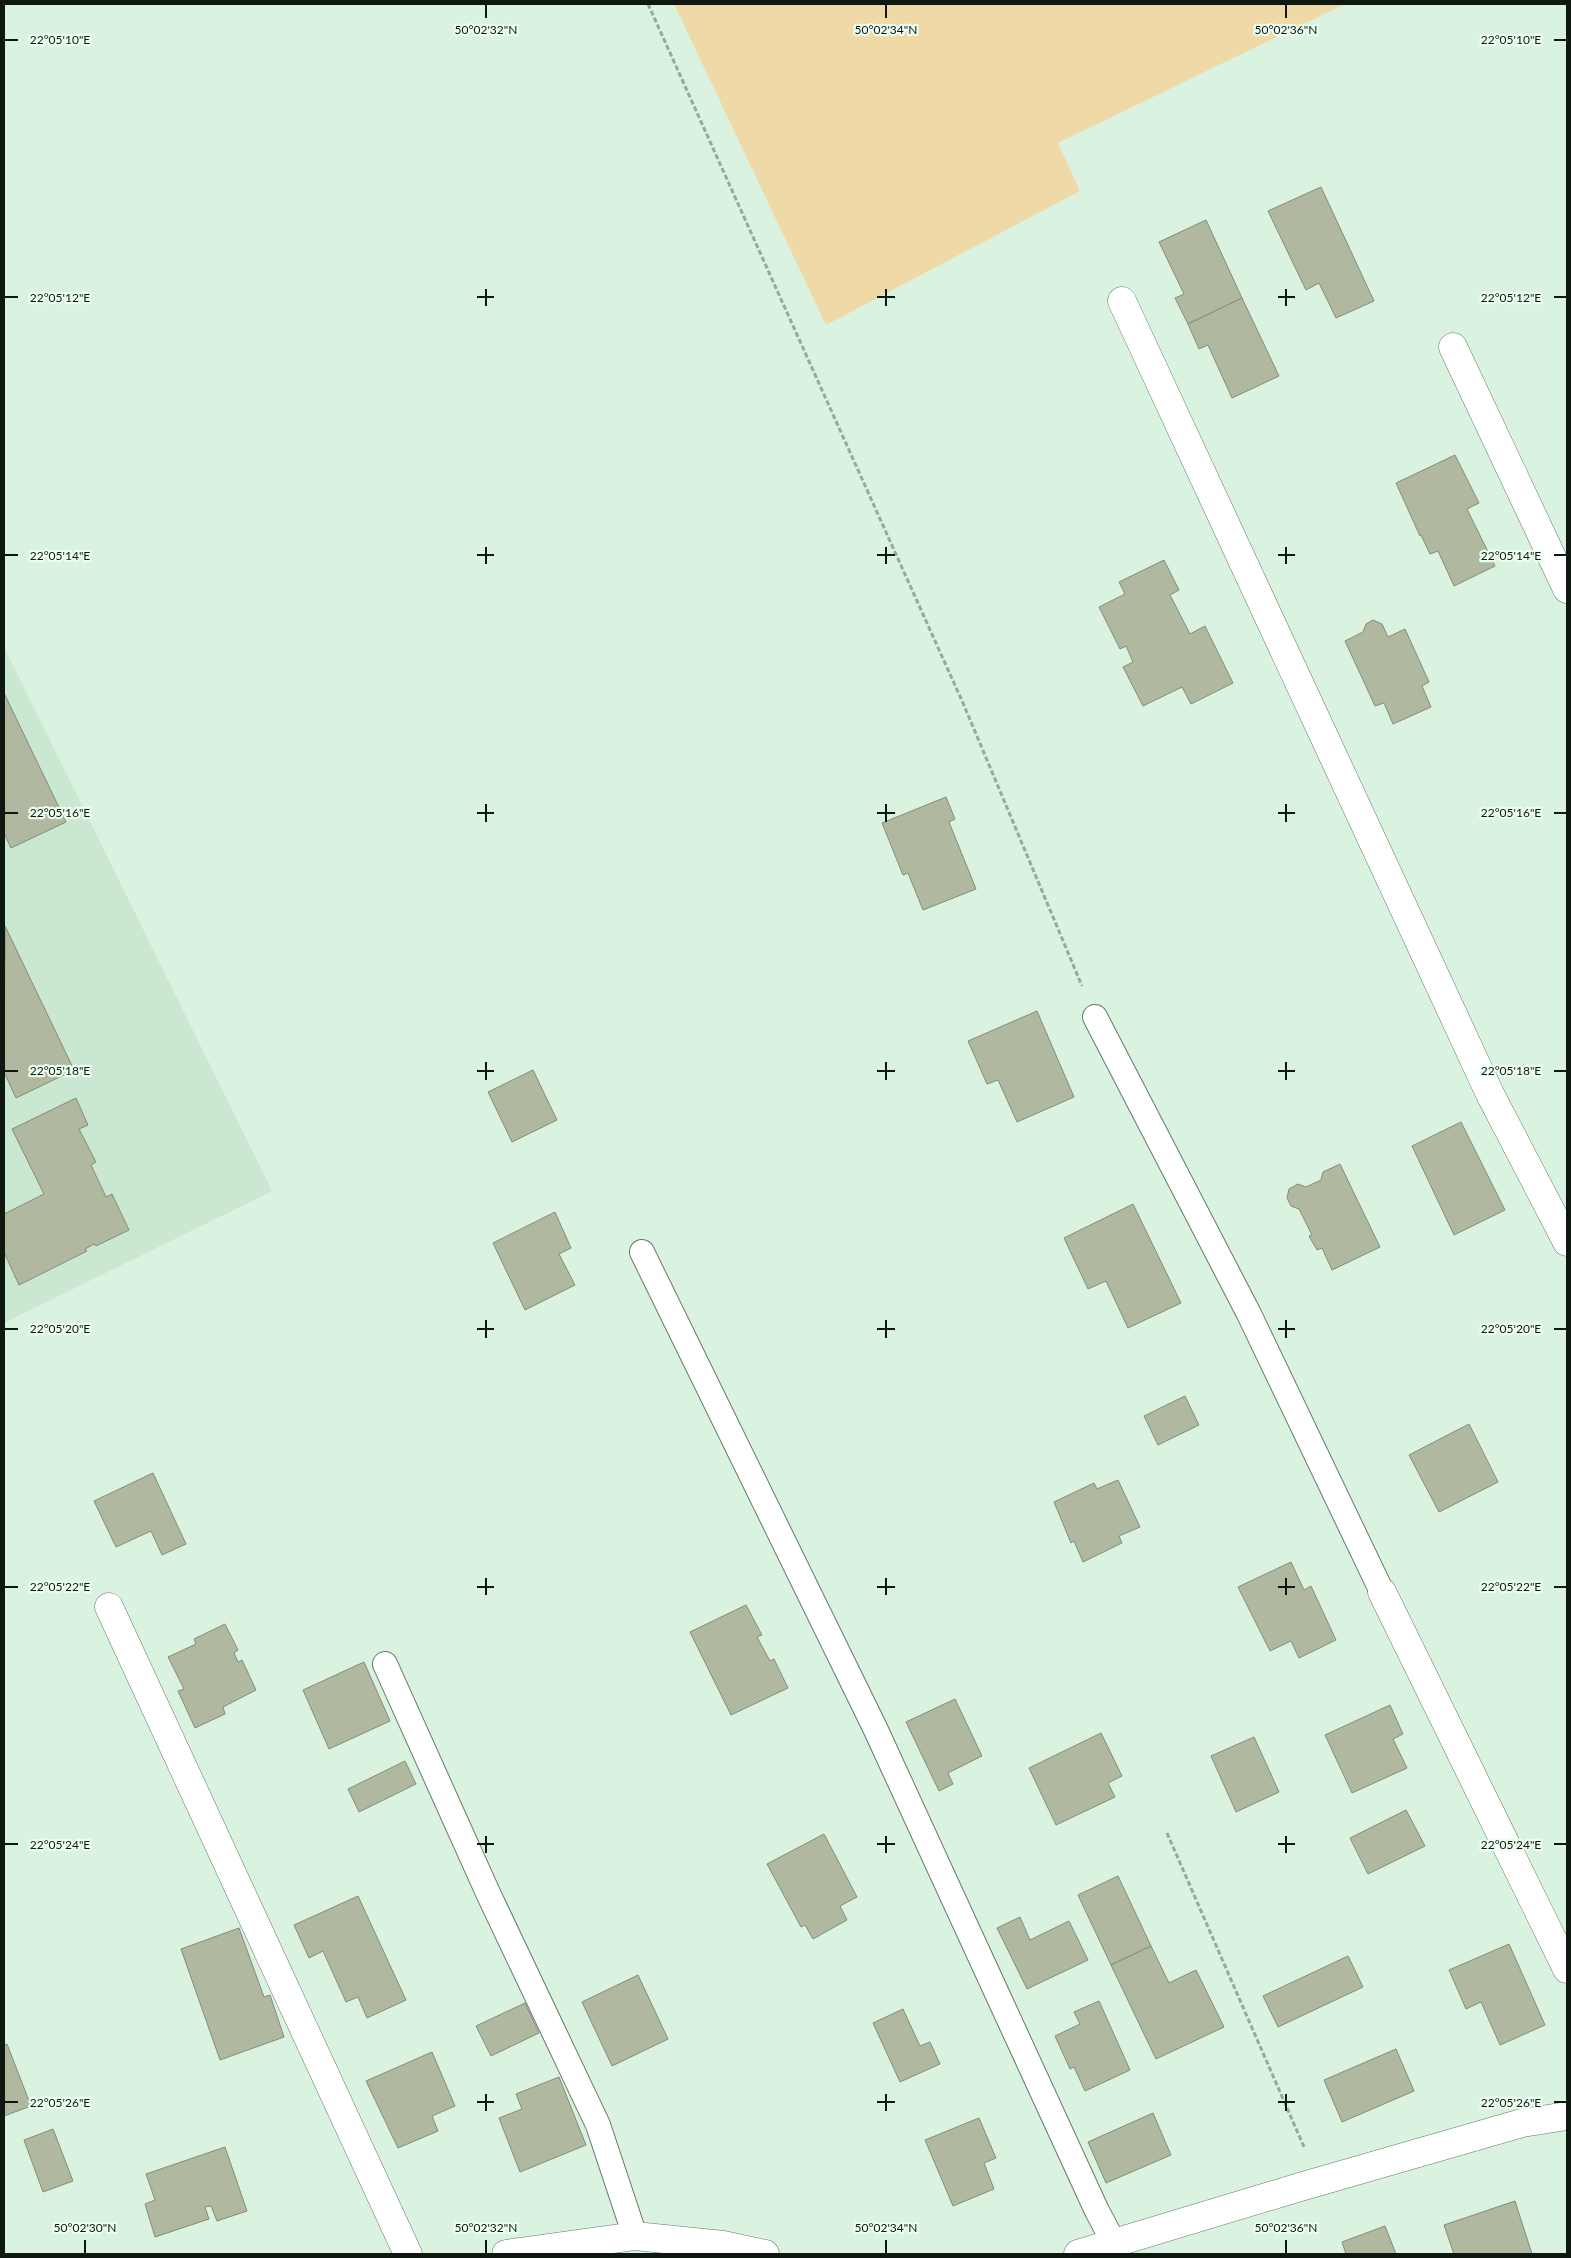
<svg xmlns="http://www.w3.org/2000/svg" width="1571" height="2258" font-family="Lato,sans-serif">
<rect width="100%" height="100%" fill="#daf2e0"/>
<path fill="#c9e7d1" d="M4,647L272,1191L4,1323Z"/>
<path fill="#efd9a7" d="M674,4H1345L1058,143L1080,191L826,325Z"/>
<g fill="#b1b8a0" stroke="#858c75">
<path d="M1321,187L1374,301L1336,318L1319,283L1306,290L1268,211Z"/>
<path d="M1206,220L1242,298L1188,324L1175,298L1184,294L1159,242Z"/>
<path d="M1242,298L1279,376L1232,398L1208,345L1199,349L1188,324Z"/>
<path d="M1455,455L1479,503L1467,509L1495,566L1454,586L1438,551L1430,554L1421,535L1420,536L1396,483Z"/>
<path d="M1164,560L1179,590L1170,595L1190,634L1205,626L1233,683L1191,704L1182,687L1143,706L1123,667L1133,662L1126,646L1120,649L1099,607L1125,594L1119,582Z"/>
<path d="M1373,620L1382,624L1388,637L1405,629L1429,682L1422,686L1431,707L1393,724L1384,703L1375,706L1345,641L1363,632L1366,624Z"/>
<path d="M4,693L66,822L11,848L4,833Z"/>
<path d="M946,797L955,819L949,822L976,889L923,910L908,873L903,875L882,823Z"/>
<path d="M5,926L74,1070L16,1098L4,1072Z"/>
<path d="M1037,1011L1074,1097L1017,1122L998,1080L987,1084L968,1041Z"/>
<path d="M533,1070L557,1120L512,1142L488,1092Z"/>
<path d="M76,1098L88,1125L79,1129L96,1162L91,1165L106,1197L112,1194L129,1230L96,1246L94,1244L85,1249L87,1251L19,1285L4,1252V1214L44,1194L12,1129Z"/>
<path d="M1461,1122L1505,1210L1454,1235L1412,1146Z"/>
<path d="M1340,1164L1380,1247L1332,1270L1322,1248L1317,1250L1309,1236L1312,1235L1299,1209L1291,1206L1287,1198L1289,1189L1298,1184L1306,1187L1321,1180L1323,1172Z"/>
<path d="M1133,1204L1181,1303L1128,1328L1106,1281L1088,1289L1064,1238Z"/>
<path d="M555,1212L571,1248L559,1254L575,1285L525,1310L493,1243Z"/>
<path d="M1185,1396L1199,1425L1158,1445L1144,1416Z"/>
<path d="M1469,1424L1498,1482L1439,1512L1409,1455Z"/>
<path d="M153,1473L186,1544L162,1555L151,1531L116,1547L94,1501Z"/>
<path d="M1118,1480L1140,1527L1119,1536L1122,1543L1083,1562L1074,1541L1071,1543L1054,1502L1094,1483L1097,1489Z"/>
<path d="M1291,1562L1304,1590L1311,1586L1336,1640L1299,1658L1291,1641L1270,1651L1238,1587Z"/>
<path d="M746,1605L762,1635L757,1637L770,1661L774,1659L788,1688L731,1715L690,1632Z"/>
<path d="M225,1624L238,1650L234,1653L238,1662L242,1660L256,1690L223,1707L225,1714L195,1728L178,1691L184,1689L168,1657L196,1644L194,1639Z"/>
<path d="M364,1662L390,1721L329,1749L303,1690Z"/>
<path d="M955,1699L982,1756L948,1773L953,1784L939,1791L906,1722Z"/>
<path d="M1390,1705L1403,1734L1393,1739L1407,1768L1352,1793L1325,1735Z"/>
<path d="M1101,1733L1122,1776L1108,1783L1115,1797L1056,1825L1029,1768Z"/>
<path d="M1254,1737L1279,1792L1236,1812L1211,1756Z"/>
<path d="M405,1761L416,1784L359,1812L348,1789Z"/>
<path d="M1406,1810L1425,1846L1368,1874L1350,1838Z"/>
<path d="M824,1834L857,1897L840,1906L847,1920L813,1939L805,1925L801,1927L767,1864Z"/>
<path d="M1118,1876L1151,1946L1111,1965L1078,1895Z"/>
<path d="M358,1896L406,2000L367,2018L358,1997L346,2002L323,1951L309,1958L294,1925Z"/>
<path d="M1020,1917L1030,1940L1069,1921L1088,1960L1027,1989L997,1928Z"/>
<path d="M239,1928L264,1997L270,1995L284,2037L220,2060L181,1949Z"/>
<path d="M1509,1944L1545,2025L1500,2045L1481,2002L1466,2009L1449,1970Z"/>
<path d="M1151,1946L1169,1983L1196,1970L1224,2027L1156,2059L1111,1965Z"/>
<path d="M1348,1956L1363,1987L1278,2027L1263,1996Z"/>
<path d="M638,1975L668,2039L612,2066L582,2002Z"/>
<path d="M1099,2001L1130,2070L1085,2091L1074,2067L1070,2069L1055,2036L1080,2024L1074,2012Z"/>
<path d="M525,2003L539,2033L491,2056L476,2026Z"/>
<path d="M903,2009L920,2046L930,2042L940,2064L900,2082L873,2023Z"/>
<path d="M7,2044L31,2106L4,2116V2045Z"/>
<path d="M1396,2049L1414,2091L1342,2122L1324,2080Z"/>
<path d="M432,2052L455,2106L432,2116L438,2131L398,2148L366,2081Z"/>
<path d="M559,2077L586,2145L520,2172L499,2118L522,2109L516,2094Z"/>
<path d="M1153,2113L1171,2155L1106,2183L1088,2142Z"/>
<path d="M979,2118L996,2158L984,2163L994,2189L953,2206L925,2140Z"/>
<path d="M53,2129L73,2181L43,2192L24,2140Z"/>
<path d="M225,2147L247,2211L217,2221L211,2206L205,2207L209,2219L155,2237L145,2204L155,2200L146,2174Z"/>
<path d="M1515,2201L1532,2254H1454L1444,2225Z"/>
<path d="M1385,2226L1396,2254H1346L1342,2242Z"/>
</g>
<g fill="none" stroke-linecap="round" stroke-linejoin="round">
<defs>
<g id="lane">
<path d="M1095,1017L1249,1314L1382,1592"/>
<path d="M642,1252L875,1728L1097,2211L1114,2243"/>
<path d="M385,1664L488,1893L598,2125L635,2236"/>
</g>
<g id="street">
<path d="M1122,301L1490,1094L1567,1242"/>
<path d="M1453,347L1567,589"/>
<path d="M1382,1592L1567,1969"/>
<path d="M109,1607L408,2254"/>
<path d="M506,2254L635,2236L723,2245L765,2254"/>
<path d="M1078,2254L1300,2187L1522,2123L1567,2116"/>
</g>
</defs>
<use href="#lane" stroke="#64796a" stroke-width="26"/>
<use href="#street" stroke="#64796a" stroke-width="29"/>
<g stroke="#96a99b" stroke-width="3" stroke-dasharray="5 2.5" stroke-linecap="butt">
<path d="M648,4L963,703L1082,986"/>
<path d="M1167,1833L1304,2147"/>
</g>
<use href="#lane" stroke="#fff" stroke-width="24"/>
<use href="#street" stroke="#fff" stroke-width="28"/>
</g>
<path fill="none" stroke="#0f1711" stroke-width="2" d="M486,5V18M886,5V18M1286,5V18M5,40H18M1554,40H1566M486,289V306M886,289V306M1286,289V306M5,297H18M477,297H494M877,297H895M1278,297H1295M1554,297H1566M486,547V564M886,547V564M1286,547V564M5,555H18M477,555H494M877,555H895M1278,555H1295M1554,555H1566M486,804V822M886,804V822M1286,804V822M5,813H18M477,813H494M877,813H895M1278,813H1295M1554,813H1566M486,1062V1080M886,1062V1080M1286,1062V1080M5,1071H18M477,1071H494M877,1071H895M1278,1071H1295M1554,1071H1566M486,1320V1338M886,1320V1338M1286,1320V1338M5,1329H18M477,1329H494M877,1329H895M1278,1329H1295M1554,1329H1566M486,1578V1595M886,1578V1595M1286,1578V1595M5,1587H18M477,1587H494M877,1587H895M1278,1587H1295M1554,1587H1566M486,1836V1853M886,1836V1853M1286,1836V1853M5,1844H18M477,1844H494M877,1844H895M1278,1844H1295M1554,1844H1566M486,2094V2111M886,2094V2111M1286,2094V2111M5,2102H18M477,2102H494M877,2102H895M1278,2102H1295M1554,2102H1566M85,2240V2253M486,2240V2253M886,2240V2253M1286,2240V2253"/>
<g font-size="12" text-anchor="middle" fill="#0f1711" stroke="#ebfef0" stroke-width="4.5" stroke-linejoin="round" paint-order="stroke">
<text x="486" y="34">50°02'32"N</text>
<text x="886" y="34">50°02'34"N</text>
<text x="1286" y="34">50°02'36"N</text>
<text x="1511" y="44">22°05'10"E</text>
<text x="60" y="44">22°05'10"E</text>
<text x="1511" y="302">22°05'12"E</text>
<text x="60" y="302">22°05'12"E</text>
<text x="60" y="560">22°05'14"E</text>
<text x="1511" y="560">22°05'14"E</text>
<text x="1511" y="817">22°05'16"E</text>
<text x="60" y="817">22°05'16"E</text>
<text x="60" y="1075">22°05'18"E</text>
<text x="1511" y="1075">22°05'18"E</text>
<text x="1511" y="1333">22°05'20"E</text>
<text x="60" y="1333">22°05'20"E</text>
<text x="1511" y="1591">22°05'22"E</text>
<text x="60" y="1591">22°05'22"E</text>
<text x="60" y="1849">22°05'24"E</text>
<text x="1511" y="1849">22°05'24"E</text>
<text x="60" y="2107">22°05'26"E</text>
<text x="1511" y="2107">22°05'26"E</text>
<text x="85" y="2232">50°02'30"N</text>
<text x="486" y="2232">50°02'32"N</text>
<text x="886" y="2232">50°02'34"N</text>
<text x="1286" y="2232">50°02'36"N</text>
</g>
<rect width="1571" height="2258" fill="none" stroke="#0f1711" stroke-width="10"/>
</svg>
